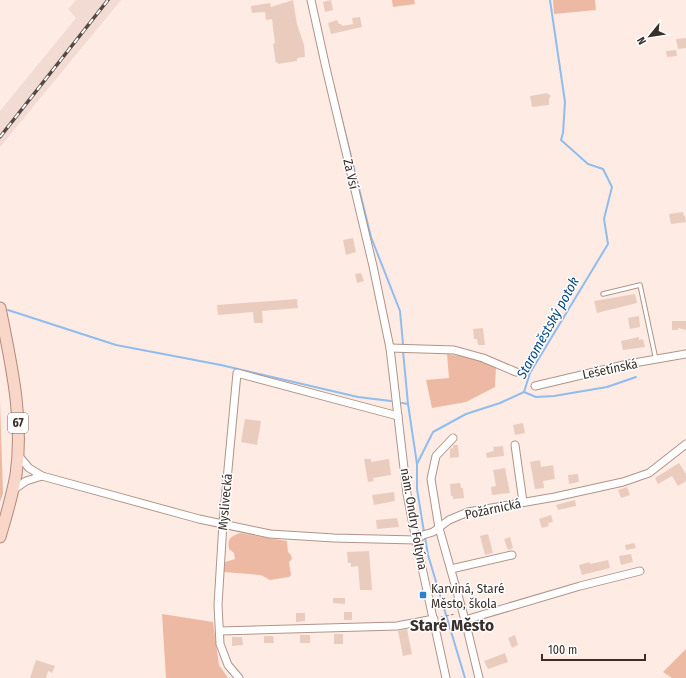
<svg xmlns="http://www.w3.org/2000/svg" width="686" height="678" font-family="'Fira Sans Condensed',sans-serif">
<rect width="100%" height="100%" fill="#feebe4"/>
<path fill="#f2dbd2" d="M76,0H121L0,147V111L76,18L68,9Z"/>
<g fill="#edb9a3">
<path d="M392,0H414L415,4L393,7Z"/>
<path d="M553,0H595L596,10L554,14Z"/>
<path d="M447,354L480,359L496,366L495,387L466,402L432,408L426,380L449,378Z"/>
<path d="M0,401L3,493L0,502Z"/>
<path d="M240,533L287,541L288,552L291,555L292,559L289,562L291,575L289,577L270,580L261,575L223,572L225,562L235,559L234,553L229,549C227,539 231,536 240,533Z"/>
<path d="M162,614L213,622L219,665L228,678H166Z"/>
<path d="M686,649V678H672L663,672Z"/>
</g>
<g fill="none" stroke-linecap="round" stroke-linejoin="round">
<g stroke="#90bcee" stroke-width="2">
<path d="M334,88L371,237L400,311L403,344"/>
<path d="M8,310L116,345L221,365L358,397L391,401"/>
<path d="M403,351L408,404"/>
<path d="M524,392L536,397L554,396L607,387L636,377"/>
<path d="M402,403L408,404L417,464"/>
<path d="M424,532L417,489V464L433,432L466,414L500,403L524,392L530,373L608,244L604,219L612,187L603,169L588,164L561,140L563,133L565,102L550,0"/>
<path d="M425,537L428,555L465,678"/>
</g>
</g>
<g fill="#eaccbf">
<path d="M293,0L297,24L304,45L305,57L297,58V61L278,64V62L276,63L273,44L275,43L272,19L266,20L265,12L252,13L251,6L270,3L271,7Z"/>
<path d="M331,0L333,10L325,12L323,2Z"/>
<path d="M360,17L362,27L331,34L328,23L337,20L339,24H341L342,26L353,24L352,18Z"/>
<path d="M686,38V48L678,49L676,39Z"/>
<path d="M676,50L677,56L667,57L666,51Z"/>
<path d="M547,93L551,96L549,98V105L532,107L530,96Z"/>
<path d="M683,212L684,216H685L686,222L671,224L669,214Z"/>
<path d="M353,238L356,252L346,255L343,240Z"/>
<path d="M361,273L364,281L357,283L355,274Z"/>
<path d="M635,294L637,303L597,313L594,301Z"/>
<path d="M297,299L298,308L262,311L263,323H254L253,312L218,315L217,305Z"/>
<path d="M639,316L640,327L630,329L628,318Z"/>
<path d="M672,321H686V330L678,328V330H672Z"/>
<path d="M483,328L485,345H478L477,339H474L473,329Z"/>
<path d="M639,337V340L643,339L645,347L623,350L621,341Z"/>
<path d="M245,419L261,421L257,445L241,442Z"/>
<path d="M523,423L525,433L515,435L513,425Z"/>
<path d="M453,445H458L459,457L450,458V449L453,448Z"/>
<path d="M503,446L504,456L487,458L486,453L494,451L493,447Z"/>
<path d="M364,459H371V462L389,459L391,475L373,478L374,481L368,482Z"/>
<path d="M540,460L541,467L553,465L555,479L543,481L544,488L535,489L530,462Z"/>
<path d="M679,463L686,474V481L678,486L672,476L658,484L655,478Z"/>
<path d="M505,468L510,493L492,495L491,487L496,486L493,470Z"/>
<path d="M578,474L579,482L569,484L568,475Z"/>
<path d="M460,483L461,488H463L464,498L453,499V496H451L450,484Z"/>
<path d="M627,487L630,495L621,498L618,490Z"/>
<path d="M394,492L395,501L374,505L372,495Z"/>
<path d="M575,500L576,506L558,510L556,505Z"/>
<path d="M551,515L553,522L548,523L549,526L542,528L539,519Z"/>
<path d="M397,518L399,527L377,529L376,520Z"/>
<path d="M488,534L493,553L485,555L480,536Z"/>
<path d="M510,537L513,548L508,550L504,539Z"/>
<path d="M634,543L636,548L626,550L625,545Z"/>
<path d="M369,551L372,590H360L358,566L351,567V563H348L347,552Z"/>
<path d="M631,554L633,562L621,565L619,556Z"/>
<path d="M608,560L610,568L582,575L579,565L590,562V564Z"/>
<path d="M333,598H345V604L333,603Z"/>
<rect x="344" y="612" width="8" height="8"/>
<path d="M296,613H305V621L296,622Z"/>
<path d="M407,629L412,654L403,656L398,631Z"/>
<rect x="334" y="634" width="9" height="10"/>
<rect x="300" y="635" width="10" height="8"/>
<path d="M515,635L518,645L512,648L508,638Z"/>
<path d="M264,636H273L274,643H264Z"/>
<path d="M232,637H242L243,645L232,646Z"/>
<path d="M505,653L508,662L488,669L484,661Z"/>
<path d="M36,660L55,666L52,673L48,671L46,678H30Z"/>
</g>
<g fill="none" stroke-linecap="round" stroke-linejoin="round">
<defs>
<path id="service" d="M603,294L640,285L656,360"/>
<g id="minor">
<path d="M311,0L326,68L373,266L390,348L407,494L416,540L446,678"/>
<path d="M390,348L454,350L483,358L516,372"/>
<path d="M535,386L628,364L686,354"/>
<path d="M453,438L436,456L431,479L439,528L465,620L479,678"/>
<path d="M515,445L523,502"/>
<path d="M18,455L29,468L42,476"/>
<path d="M13,490L26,481L42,476L199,519L270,534L334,538L416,540L423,535L433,532L449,520L468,512L555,497L623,482L649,473L686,444"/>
<path d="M451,569L512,555"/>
<path d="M465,620L580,586L640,571"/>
<path d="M220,631L397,626L434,619"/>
<path d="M239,678L228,665L220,644L218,605L223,523L237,373L398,416"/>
</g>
<path id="primary" d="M0,308C11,363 24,419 16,475C12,496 6,517 0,537"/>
</defs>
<use href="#service" stroke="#b19488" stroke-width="5.5"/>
<use href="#minor" stroke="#b19488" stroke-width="9"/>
<use href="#primary" stroke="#b38a79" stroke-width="13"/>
<path stroke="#93847e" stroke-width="1" stroke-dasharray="3 2" stroke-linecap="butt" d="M441,617L455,614"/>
<use href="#service" stroke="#fff" stroke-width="3.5"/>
<use href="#minor" stroke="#fff" stroke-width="7"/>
<use href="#primary" stroke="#f8d6c8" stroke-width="11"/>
<defs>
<path id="rail" d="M0,137L108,0"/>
</defs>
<use href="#rail" stroke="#564944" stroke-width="3.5"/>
<use href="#rail" stroke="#fff" stroke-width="2" stroke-dasharray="6" stroke-linecap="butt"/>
</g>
<rect fill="#2f7fce" stroke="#fff" stroke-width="1.5" x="419" y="591" width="8" height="8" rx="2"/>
<g text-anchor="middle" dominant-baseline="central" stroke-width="3" stroke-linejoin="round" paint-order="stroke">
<rect fill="#fff" stroke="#756d6a" stroke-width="1" x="8" y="413" width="20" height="20" rx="3"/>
<g font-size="12" font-weight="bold" fill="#3a2f2a">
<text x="18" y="423">67</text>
</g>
<g font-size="13" fill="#3a2f2a" stroke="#fff">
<text transform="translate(351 174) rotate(77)">Za Vsí</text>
<text transform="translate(610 369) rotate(-12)">Lešetínská</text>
<text transform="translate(225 502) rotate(-85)">Myslivecká</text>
<text transform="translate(493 509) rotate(-12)">Požárnická</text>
<text transform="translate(414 519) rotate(80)">nám. Ondry Foltýna</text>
</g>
<g font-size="13" fill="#3a2f2a" stroke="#fff" text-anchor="start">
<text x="431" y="588">Karviná, Staré<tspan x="431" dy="15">Město, škola</tspan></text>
</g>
<g font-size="14" font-style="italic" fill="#054983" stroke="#fff">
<text transform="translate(548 328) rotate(-61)">Staroměstský potok</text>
</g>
<g font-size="17" font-weight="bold" fill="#3a2f2a" stroke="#fff">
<text x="452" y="625">Staré Město</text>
</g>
</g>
<g transform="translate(650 36) rotate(240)" stroke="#ffffff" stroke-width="3" paint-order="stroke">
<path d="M0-3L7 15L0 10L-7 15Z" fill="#3a2f2a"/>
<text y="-6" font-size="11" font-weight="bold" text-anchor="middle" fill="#3a2f2a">N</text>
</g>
<path d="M542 654v6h103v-6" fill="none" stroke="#3a2f2a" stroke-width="2"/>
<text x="548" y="654" font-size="12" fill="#3a2f2a" stroke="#ffffff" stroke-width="3" paint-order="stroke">100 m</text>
</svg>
